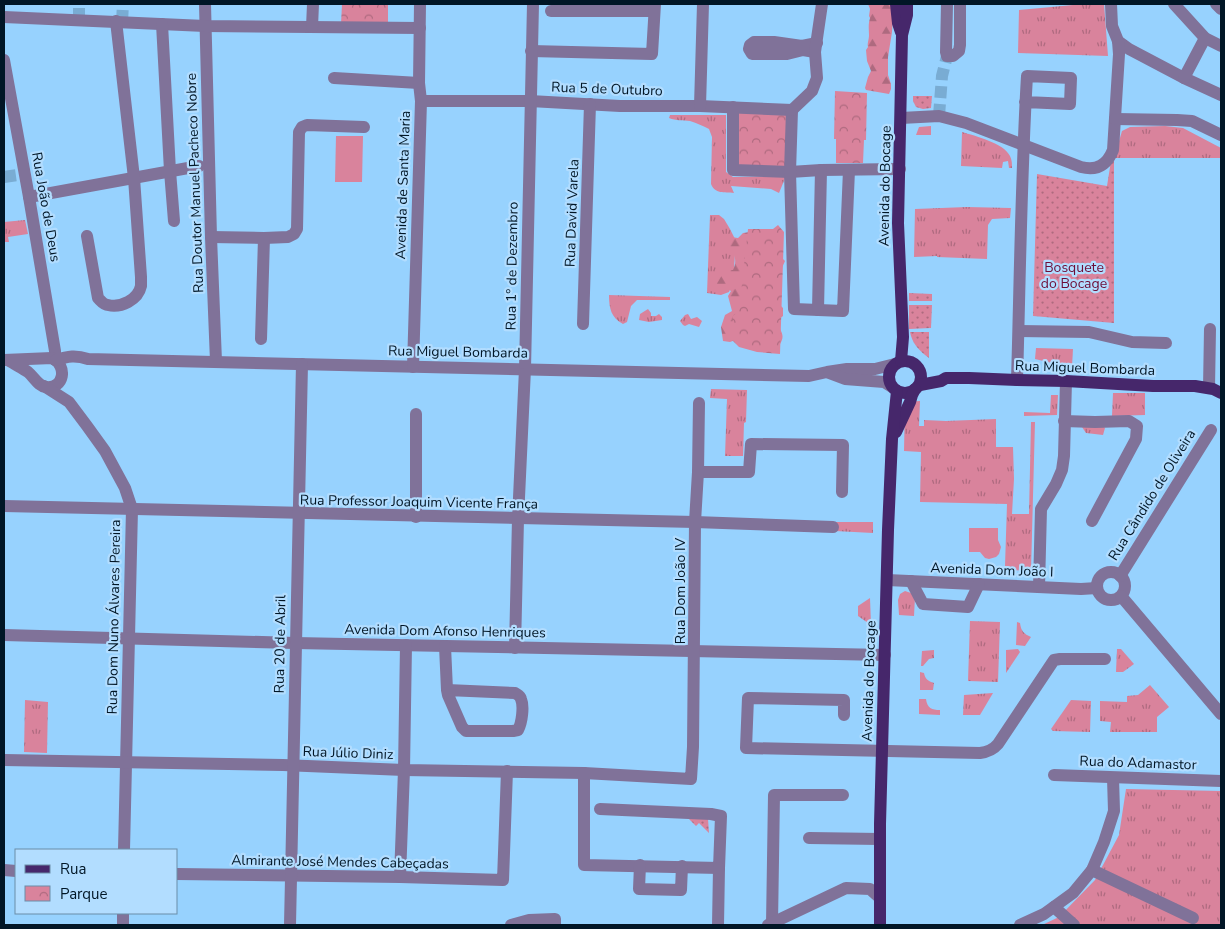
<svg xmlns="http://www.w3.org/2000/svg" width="1225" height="929" font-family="'Nunito Sans',sans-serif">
<defs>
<pattern id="grass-tufts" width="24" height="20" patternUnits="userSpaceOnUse" patternTransform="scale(1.25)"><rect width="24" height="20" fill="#d9839c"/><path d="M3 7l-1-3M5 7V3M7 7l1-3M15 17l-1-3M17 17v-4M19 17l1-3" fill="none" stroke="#ae6a7f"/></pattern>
<pattern id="forest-firs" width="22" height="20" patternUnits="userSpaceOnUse" patternTransform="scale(1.25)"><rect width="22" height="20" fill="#d9839c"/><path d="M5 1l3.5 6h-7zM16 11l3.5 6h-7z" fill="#ae6a7f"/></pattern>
<pattern id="park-crowns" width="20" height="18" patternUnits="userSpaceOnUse" patternTransform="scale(1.25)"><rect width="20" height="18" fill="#d9839c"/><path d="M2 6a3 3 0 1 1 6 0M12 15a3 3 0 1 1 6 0" fill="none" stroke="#ae6a7f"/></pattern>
<pattern id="garden-dots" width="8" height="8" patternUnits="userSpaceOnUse" patternTransform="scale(1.25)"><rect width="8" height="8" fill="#d9839c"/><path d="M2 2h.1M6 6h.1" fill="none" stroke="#ae6a7f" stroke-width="1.8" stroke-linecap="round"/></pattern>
</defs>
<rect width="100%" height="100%" fill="#97d2fe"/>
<g fill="url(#grass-tufts)">
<path d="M1074,4H1104L1108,56L1018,53L1019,10L1073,5Z"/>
<path d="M670,115H726V172L733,177L786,176L779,193L771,189L731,186L734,193C724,192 715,194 711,184L712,137L709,129C703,126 697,123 690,121C683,120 676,121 669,118Z"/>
<path d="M931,126V135H916L919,127Z"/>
<path d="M1165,126L1183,128L1221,148V158H1114L1122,131L1130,127Z"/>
<path d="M962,132C975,136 1004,143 1010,156C1012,160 1012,164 1012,168H1009L1008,161L1003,162L1002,168L961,166Z"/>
<path d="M967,207L1011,208L1010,218L992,219L988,225L987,259L937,257V256L914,257L915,209Z"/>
<path d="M710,215H719L724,219L730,229L736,241L733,282L729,292L721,295L707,293Z"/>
<path d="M25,220L28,234L8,237L9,242H4V222Z"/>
<path d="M609,295L670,297V300H637L631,306L627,322L623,324C611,318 609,308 609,295Z"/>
<path d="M648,309L651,313V316H656L659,314L662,317V320L649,322L639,320L640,314Z"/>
<path d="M688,314L691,319L697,317L702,321L699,327L689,324L685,326L683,325L680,321L685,315Z"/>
<path d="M1036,348L1073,349L1072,367L1056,364L1035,359Z"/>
<path d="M711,389L747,390L746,422L744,423L743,456H725L727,399L710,398Z"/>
<path d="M1113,393H1145V415L1112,416Z"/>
<path d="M1051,395H1058L1057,415L1024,416V412L1050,413Z"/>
<path d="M920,401L919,426H924V420L946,421L996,419V447H1013L1014,479L1012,514H1029L1031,422H1035L1031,571L1009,570V567L1005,566L1007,504L920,502L921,452L904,451L905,402Z"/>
<path d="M1082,427H1104L1105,428L1103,435L1086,433Z"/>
<path d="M836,522H873V533L835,531Z"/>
<path d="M905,591L911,593L915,597L914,616L899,615L898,600L900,594Z"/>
<path d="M870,598L871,625L858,616V606Z"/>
<path d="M970,621L1000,622L998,682L968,681Z"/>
<path d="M1017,622L1020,623C1021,631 1024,634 1031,637L1025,646L1016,645Z"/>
<path d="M1018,649L1020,652L1006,673V650Z"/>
<path d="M1117,649H1121L1134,664L1123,672H1116Z"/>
<path d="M934,650V658L929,659L923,666H921L922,651Z"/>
<path d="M920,672L924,673C925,679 928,681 934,683L933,690H920Z"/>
<path d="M1150,685L1169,707L1157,717V732H1110L1111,722L1100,721V701L1127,702V696L1138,695Z"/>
<path d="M993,693L980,715H963L964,695Z"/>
<path d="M919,699H926C927,708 932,710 940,710V715L919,714Z"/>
<path d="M25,700L48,702L47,753L24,752Z"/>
<path d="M1071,700L1091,701L1090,732L1053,731L1051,729Z"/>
<path d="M1126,789L1221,791V925H1042L1059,917L1095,880L1119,835Z"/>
</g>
<g fill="url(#forest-firs)">
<path d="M868,4H894L892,32L888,57V75L891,84V89L889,94L866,90L865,88L868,77L871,71L867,61L866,50L868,47C867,43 869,40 869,35C869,29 868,25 870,18L869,16L870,9Z"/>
<path d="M750,232L781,257L785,261L781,270L778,303L783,308V316L778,320C779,333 787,333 779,346L738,339L730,342L723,341L721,327L725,315L732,311L728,296L731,291L727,289L720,290L713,284L710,277C718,266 721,271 733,270C738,260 734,251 727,243L731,237L738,238L743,233Z"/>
</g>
<g fill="url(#park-crowns)">
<path d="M342,4H388V24H341Z"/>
<path d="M835,91L867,93L866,140H864L863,163H836V139H834Z"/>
<path d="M736,110L796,112L795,168H736Z"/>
<path d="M778,225L784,232L780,354L757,352L739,347L731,339L733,316L739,311L748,229H773Z"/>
</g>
<g fill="url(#garden-dots)">
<path d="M913,96H932L931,108L923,109L916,107L913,101Z"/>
<path d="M1114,158V323L1033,316L1037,174L1107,186L1111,161Z"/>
<path d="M909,293L932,294V301H909Z"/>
<path d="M909,305H932L931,328L909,329Z"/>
<path d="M910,332H929V358C919,351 912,343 910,332Z"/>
<path d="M689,819H708L709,833L699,823L696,826Z"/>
</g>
<g fill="#d9839c">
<path d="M336,136H363L362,182H335Z"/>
<path d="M969,528H998V540L1001,547L999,554L996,557L989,559L985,558L980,552H969Z"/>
</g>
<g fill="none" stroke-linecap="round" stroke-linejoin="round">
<g stroke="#79acd3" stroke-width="12" stroke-dasharray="12 6" stroke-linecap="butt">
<path d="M79,20V4"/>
<path d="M122,22L123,4"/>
<path d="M939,116L942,76L947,56"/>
<path d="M4,177L25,174"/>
</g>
<g stroke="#807299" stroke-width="12">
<path d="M205,4L211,237L216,361"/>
<path d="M947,4L946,52L947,56H953L959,51L960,45V4"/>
<path d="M1111,4L1112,26L1118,41L1129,49L1184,78L1221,95"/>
<path d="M1174,4L1205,38L1221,46"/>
<path d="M1216,4L1221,9"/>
<path d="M551,11H654"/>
<path d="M4,17L205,26L420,28"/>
<path d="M162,24L170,171L174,221"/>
<path d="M312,27L313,4"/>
<path d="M531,51L652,54L655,4"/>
<path d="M815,52L803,50L787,54H752L749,49L750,45L754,42H774L802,46L817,43"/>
<path d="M4,60L29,197L55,351V360"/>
<path d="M334,78L419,83"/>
<path d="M1184,78L1205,38"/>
<path d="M421,101H530L620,106H700L792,110"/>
<path d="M700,106L703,4"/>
<path d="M733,107V170L790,172L821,170L900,169"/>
<path d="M792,110L790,172L794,309L843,311L849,170"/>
<path d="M792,110L812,91L817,78L815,52L822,4"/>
<path d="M901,118L939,116L966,123L1081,167C1097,171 1107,165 1113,150L1119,54L1118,41"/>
<path d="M1115,119L1177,120L1192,121L1221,135"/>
<path d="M29,197L199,166"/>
<path d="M87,236L98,298C101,301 104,305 108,305C121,308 138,300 141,286C141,283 141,280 141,277L134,178L116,21"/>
<path d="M211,237L264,238L288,237L294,234L297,229L299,132L302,127L307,125L364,127"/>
<path d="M818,310L821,170"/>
<path d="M583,324L590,104"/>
<path d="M1019,331L1089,332L1132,342L1166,343"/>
<path d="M261,339L264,238"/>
<path d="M4,360L52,358C68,366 64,389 46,387C38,386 34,377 28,372C22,368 14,364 8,360"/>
<path d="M56,360C68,356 76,355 88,359L809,376L827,372L847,369H875L895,364"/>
<path d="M413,367L421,101L419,83L420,4"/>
<path d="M829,373L845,379L884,382L892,387"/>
<path d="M1017,380C1020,279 1021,177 1027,76L1071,78L1070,104L1025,102"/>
<path d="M44,386L69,402L87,426L105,451L125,488L132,509L124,850"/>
<path d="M1209,388L1210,329"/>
<path d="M1064,421L1095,422L1129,421L1137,426L1136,439L1092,521"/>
<path d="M698,472H749L751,444L843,445L842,492"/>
<path d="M4,506L695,522L833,527"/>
<path d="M416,517V414"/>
<circle cx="1111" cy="586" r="14"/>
<path d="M1120,576L1211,430"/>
<path d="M887,580L1081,589L1097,588"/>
<path d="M911,581L923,604L968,607L979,584"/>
<path d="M1039,587L1041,509L1056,484L1062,470L1064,456L1066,381"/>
<path d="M1121,596L1221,714"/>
<path d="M4,635L295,643L885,655"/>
<path d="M445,646L447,690L448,695L462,727L466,731H513L518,730C522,723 524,706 521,699C520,695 518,695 515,693L447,690"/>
<path d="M515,648L518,519L525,369L533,4"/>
<path d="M844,715V700L748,698L746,748L980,753C988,752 993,750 998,744L1054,660L1060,659H1105"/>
<path d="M4,760L283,765L404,770L584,773L691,779L693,747L695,522L698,472L699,403"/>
<path d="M584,773V865L719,868L721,816L711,814L600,809"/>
<path d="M1054,775L1221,781"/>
<path d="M809,838L880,839"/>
<path d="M640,865L639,889L681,890L682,866"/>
<path d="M4,870L16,871"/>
<path d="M1092,870L1193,918"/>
<path d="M176,874L400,877L503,880L507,771"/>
<path d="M400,877L404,770L406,645"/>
<path d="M1054,907L1074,925"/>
<path d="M772,924L774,795H843"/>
<path d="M123,925V913"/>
<path d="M290,925L302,364"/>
<path d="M511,925L529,920L555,919V925"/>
<path d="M718,925L719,868"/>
<path d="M768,925L846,888L870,889L880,898"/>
<path d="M1020,925L1044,914L1073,893L1092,870L1104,842L1114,811L1113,778"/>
</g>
<g stroke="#46276b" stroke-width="12">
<path d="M896,4L898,23L901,32"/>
<circle cx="905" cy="377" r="16"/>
<path d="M901,361L903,337L898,223L902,35L907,15V4"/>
<path d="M920,385L941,381L946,378H969L1017,380L1066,381L1153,386H1195L1213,389L1221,393"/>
<path d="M896,432L910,402L912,395L915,389"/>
<path d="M880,925V824L888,530L892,439L897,391"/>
</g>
</g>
<g text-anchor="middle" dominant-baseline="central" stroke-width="4.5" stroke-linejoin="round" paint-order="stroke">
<g font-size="14" fill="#011626" stroke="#b2ddff">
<text transform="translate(607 89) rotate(2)">Rua 5 de Outubro</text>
<text transform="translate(195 183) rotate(-92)">Rua Doutor Manuel Pacheco Nobre</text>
<text transform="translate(403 185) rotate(-88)">Avenida de Santa Maria</text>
<text transform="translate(885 186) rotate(-89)">Avenida do Bocage</text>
<text transform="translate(46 207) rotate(80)">Rua João de Deus</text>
<text transform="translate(572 213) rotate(-88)">Rua David Varela</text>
<text transform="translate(512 266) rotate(-89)">Rua 1º de Dezembro</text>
<text transform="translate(458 352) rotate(1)">Rua Miguel Bombarda</text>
<text transform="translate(1085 368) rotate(2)">Rua Miguel Bombarda</text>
<text transform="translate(1152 495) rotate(-58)">Rua Cândido de Oliveira</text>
<text transform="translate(419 502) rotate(1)">Rua Professor Joaquim Vicente França</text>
<text transform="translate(992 570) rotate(2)">Avenida Dom João I</text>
<text transform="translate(680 591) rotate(-90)">Rua Dom João IV</text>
<text transform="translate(114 617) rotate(-89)">Rua Dom Nuno Álvares Pereira</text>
<text transform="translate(445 631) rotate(1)">Avenida Dom Afonso Henriques</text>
<text transform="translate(280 644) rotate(-89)">Rua 20 de Abril</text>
<text transform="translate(869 681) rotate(-88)">Avenida do Bocage</text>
<text transform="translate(348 753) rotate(2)">Rua Júlio Diniz</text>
<text transform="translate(1138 763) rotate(2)">Rua do Adamastor</text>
<text transform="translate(340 862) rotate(1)">Almirante José Mendes Cabeçadas</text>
</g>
<g font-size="14" fill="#6d0d37" stroke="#b2ddff">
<text x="1074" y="267">Bosquete<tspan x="1074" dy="16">do Bocage</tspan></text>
</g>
</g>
<rect width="1225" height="929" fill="none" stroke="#011626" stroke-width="10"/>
<rect x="15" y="849" width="162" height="65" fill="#b2ddff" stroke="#6b8da8"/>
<rect x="25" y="865" width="25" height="8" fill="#46276b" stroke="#6b8da8"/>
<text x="60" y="874" font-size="15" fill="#011626">Rua</text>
<rect x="25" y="886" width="25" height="15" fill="url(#park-crowns)" stroke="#6b8da8"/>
<text x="60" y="899" font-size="15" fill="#011626">Parque</text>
</svg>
